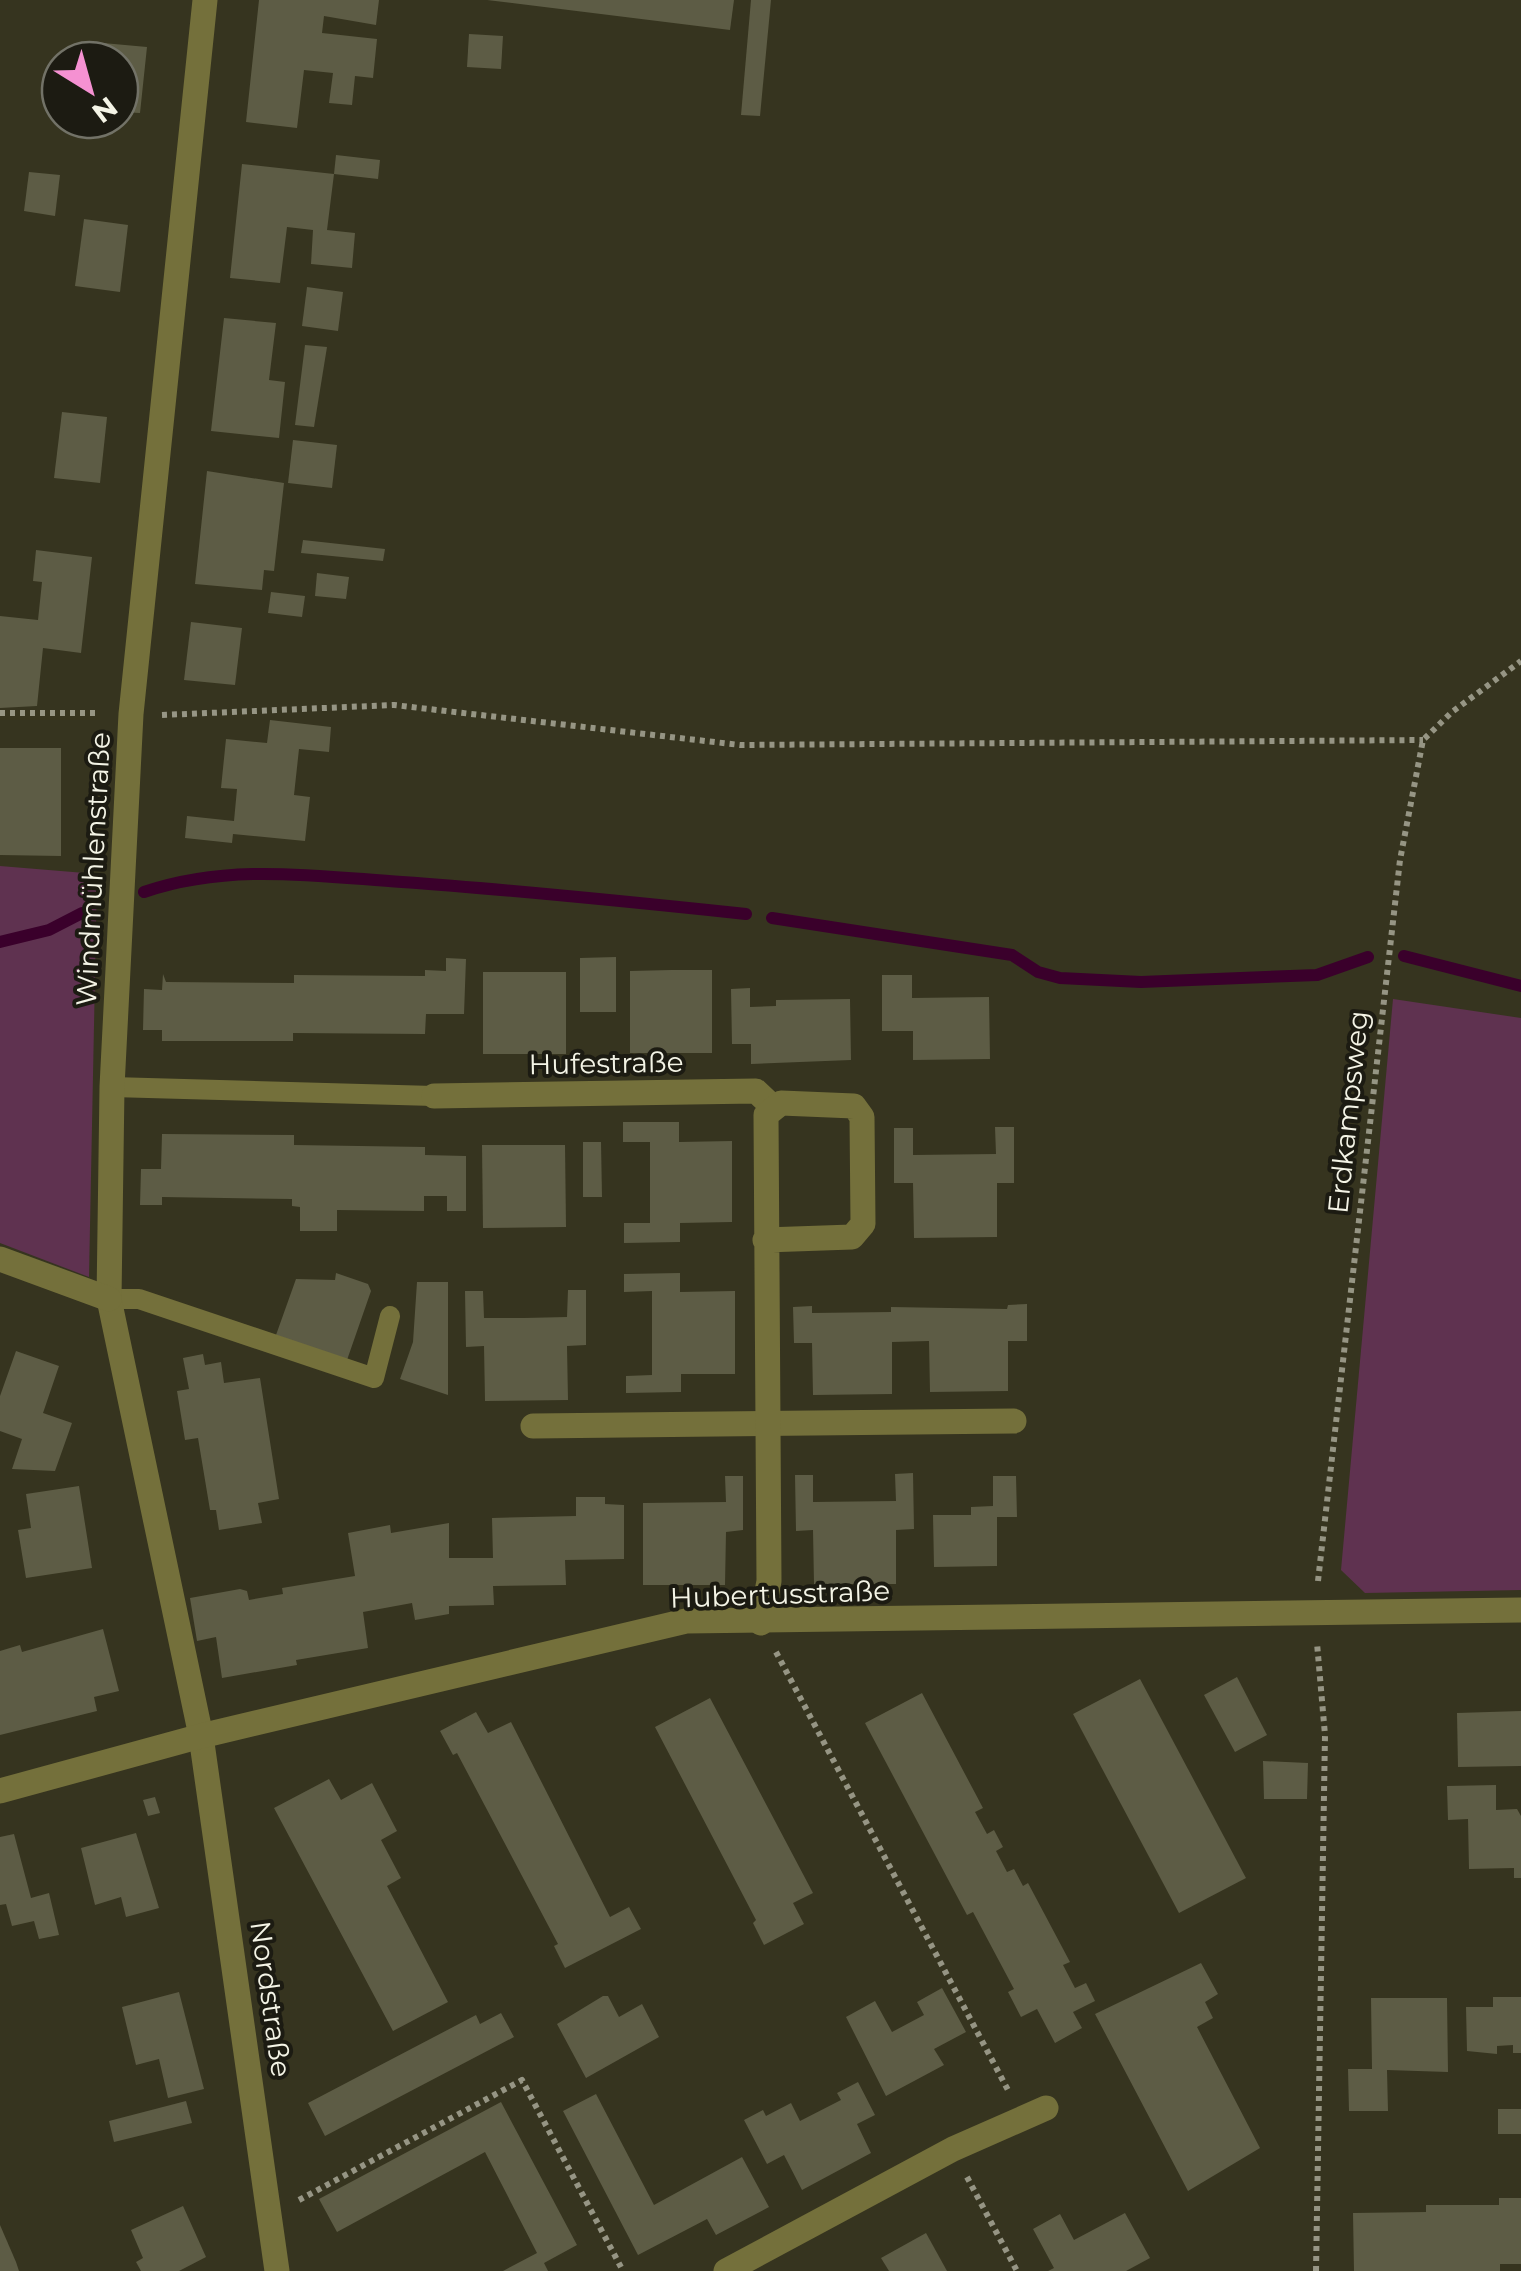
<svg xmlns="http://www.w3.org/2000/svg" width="1521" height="2271" font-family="Montserrat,sans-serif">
<rect width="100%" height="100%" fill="#36341f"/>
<g fill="#5f3250">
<path d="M0,866L97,874L89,1277L0,1243Z"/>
<path d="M1393,999L1521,1018V1590L1365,1593L1341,1570Z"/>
</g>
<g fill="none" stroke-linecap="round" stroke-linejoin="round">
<g stroke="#3a002b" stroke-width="12">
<path d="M144,892C229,863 314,876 402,882C517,890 632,902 746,914"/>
<path d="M772,918L1012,955L1038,972L1060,978L1141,982L1317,975L1368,957"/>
<path d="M0,942L49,930L82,913"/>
<path d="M1404,956L1521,986"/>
</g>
</g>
<g fill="#5d5c45">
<path d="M259,0H379L376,25L324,16L322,33L377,39L373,78L355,76L352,105L329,103L333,73L304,70L297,128L246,122Z"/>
<path d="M487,0H734L730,30Z"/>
<path d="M751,0H771L760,116L741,115Z"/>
<path d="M469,34L503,36L501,69L467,67Z"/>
<path d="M103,43L147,47L140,113L120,112V60H101Z"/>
<path d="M336,155L380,160L378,179L334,174Z"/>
<path d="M242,164L334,174L327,230L355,233L352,268L311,264L313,230L287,227L280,283L230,278Z"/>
<path d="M29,172L60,175L55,216L24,211Z"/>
<path d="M84,219L128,225L120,292L75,286Z"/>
<path d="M307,287L343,292L338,331L302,326Z"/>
<path d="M224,318L276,323L269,380L285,382L279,438L211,431Z"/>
<path d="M305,345L327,347L314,427L295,425Z"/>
<path d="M62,412L107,417L100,483L54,478Z"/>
<path d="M293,440L337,445L332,488L288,483Z"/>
<path d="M207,471L284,483L274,571L264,570L262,590L195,584Z"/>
<path d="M303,540L385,549L383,561L301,553Z"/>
<path d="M36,550L92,557L81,653L43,648L37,706L0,708V616L38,620L42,582L33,581Z"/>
<path d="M317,573L349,577L346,599L315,596Z"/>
<path d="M271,592L305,596L302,617L268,613Z"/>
<path d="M191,622L242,628L235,685L184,680Z"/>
<path d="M270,720L331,727L329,752L299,749L294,795L310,797L305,841L233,834L232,843L185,838L187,816L234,821L237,789L221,788L226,739L267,743Z"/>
<path d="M0,748H61V856L0,855Z"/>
<path d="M616,957V1012H580V958Z"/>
<path d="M446,958L466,959L464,1014H426L425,1034L293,1033V1041H162V1030H143L144,989L162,990L163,974L166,982L294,983V975L425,976V970L446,971Z"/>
<path d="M671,970H712V1053H630V971Z"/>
<rect x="483" y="972" width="83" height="82"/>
<path d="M882,975H912V998L989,997L990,1059L913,1060V1031H882Z"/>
<path d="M750,988V1007L776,1006V1000L850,999L851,1060L751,1064V1044H732L731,989Z"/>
<path d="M623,1122H679V1142L732,1141V1222L680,1223V1242L624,1243V1223H650V1142H623Z"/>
<path d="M995,1127H1014V1183H997V1237L914,1238L913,1183H894V1128H913V1155L996,1154Z"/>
<path d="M162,1134L294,1135V1145L425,1147V1155L466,1156V1211H447V1196H424V1211L337,1210V1231H300V1207L292,1206V1199L162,1197V1205H140L141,1169H161Z"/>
<path d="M583,1142H601L602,1197H583Z"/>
<path d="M482,1145H565L566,1227L483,1228Z"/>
<path d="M336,1273L368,1284L371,1291L347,1360L276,1335L296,1279L335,1280Z"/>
<path d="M680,1273V1292L735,1291V1374H681V1392L626,1393V1376L652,1375V1291L624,1292V1274Z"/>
<path d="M417,1282H448V1395L400,1379L413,1342Z"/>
<path d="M568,1290H586V1345L567,1346L568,1400L485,1401L484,1346L466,1347L465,1291H483L484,1318H524L567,1317Z"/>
<path d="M1027,1304V1341H1008V1391L930,1392L929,1341L892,1342V1394L813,1395L812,1343H794L793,1307L812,1306V1313L891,1312V1307L1007,1309L1008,1305Z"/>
<path d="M16,1351L59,1366L43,1413L72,1423L55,1471L12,1469L22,1439L0,1431V1396Z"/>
<path d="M203,1354L205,1365L221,1362L224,1383L260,1378L279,1499L258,1503L262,1523L219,1530L216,1510H210L198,1438L185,1440L177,1391L189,1389L183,1358Z"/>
<path d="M913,1473L914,1529L896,1530V1584H814L813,1530L796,1531L795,1475H813V1502L896,1501L895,1474Z"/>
<path d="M725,1476H743V1530L726,1532L725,1585H643V1503L726,1502Z"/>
<path d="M993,1476H1016L1017,1517H997V1566L934,1567L933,1515H971V1507L993,1506Z"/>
<path d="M79,1486L92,1568L26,1578L18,1530L31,1528L26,1494Z"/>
<path d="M576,1497H605V1504L624,1505V1559L565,1560L566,1585L493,1586L494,1605L449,1606V1614L415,1620L412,1603L363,1612L368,1648L296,1660L297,1665L222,1678L216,1637L197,1641L190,1598L240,1589L247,1591L249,1600L283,1594L282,1588L355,1576L348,1533L390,1525L391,1533L449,1523V1558H493L492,1518L576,1516Z"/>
<path d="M103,1629L119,1691L94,1697L97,1711L0,1735V1651L20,1645L22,1652Z"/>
<path d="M1237,1677L1267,1735L1235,1752L1204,1695Z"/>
<path d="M1140,1679L1246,1878L1179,1913L1073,1714Z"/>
<path d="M922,1693L983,1808L975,1812L987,1834L994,1830L1003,1847L996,1851L1007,1872L1014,1869L1023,1886L1028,1883L1070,1962L1063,1965L1075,1988L1086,1983L1095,2001L1073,2012L1082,2028L1055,2043L1037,2009L1021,2017L1008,1992L1014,1989L973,1912L967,1915L865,1723Z"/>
<path d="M710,1698L813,1893L793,1903L804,1924L764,1945L753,1923L756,1920L655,1727Z"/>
<path d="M1521,1711V1766L1458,1767L1457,1713Z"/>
<path d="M476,1712L488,1733L511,1722L610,1917L629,1907L641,1929L565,1968L554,1946L558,1944L457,1753L453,1755L440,1731Z"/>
<path d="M1263,1761L1308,1763L1307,1799H1264Z"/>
<path d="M329,1779L341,1800L372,1783L397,1831L381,1840L401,1878L387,1886L448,2002L393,2031L274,1808Z"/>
<path d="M1496,1785V1810L1517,1809L1521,1816V1878H1514V1868L1469,1869L1468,1819L1448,1820L1447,1786Z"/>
<path d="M155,1797L160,1813L148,1816L143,1800Z"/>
<path d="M136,1833L159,1908L126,1917L121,1897L95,1905L81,1848Z"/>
<path d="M14,1834L31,1898L49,1893L59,1935L39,1939L34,1921L12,1926L6,1904L0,1905V1837Z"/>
<path d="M1201,1963L1218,1994L1205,2002L1213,2018L1197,2027L1260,2148L1188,2191L1095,2014Z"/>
<path d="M942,1988L966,2032L934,2049L944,2065L886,2096L846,2017L875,2001L892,2032L924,2015L917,2002Z"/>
<path d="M179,1992L204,2089L168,2098L159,2059L136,2065L122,2007Z"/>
<path d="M603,1996H608L619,2017L642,2004L659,2037L586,2078L557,2024Z"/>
<path d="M1493,1997H1521V2053H1513V2045L1497,2046V2054L1467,2051L1466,2007H1493Z"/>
<path d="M1371,1998H1447L1448,2072L1387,2070L1388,2111H1349L1348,2069H1372Z"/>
<path d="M501,2013L514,2037L325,2136L308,2103L476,2015L480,2024Z"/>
<path d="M858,2082L875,2115L857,2124L871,2153L802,2190L784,2155L767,2164L744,2120L763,2110L766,2116L791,2103L800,2121L841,2100L837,2093Z"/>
<path d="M596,2094L654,2205L742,2157L769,2207L716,2235L707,2219L638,2255L563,2111Z"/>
<path d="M186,2101L192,2123L114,2142L109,2121Z"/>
<path d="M501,2102L577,2245L544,2263L548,2271H503L537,2253L485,2152L337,2232L319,2199Z"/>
<rect x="1498" y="2109" width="23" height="25"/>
<path d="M1499,2198H1521V2264H1500V2271H1354L1353,2213L1426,2212V2205H1499Z"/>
<path d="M183,2206L206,2257L179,2271H141L136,2262L143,2258L131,2230Z"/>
<path d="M1125,2213L1150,2258L1126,2271H1048L1054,2268L1033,2229L1060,2214L1074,2240Z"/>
<path d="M0,2225L16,2262L19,2271H0Z"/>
<path d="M926,2233L947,2271H889L881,2258Z"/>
</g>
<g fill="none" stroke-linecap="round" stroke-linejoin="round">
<g stroke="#969584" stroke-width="6" stroke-dasharray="5 5" stroke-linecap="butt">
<path d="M0,713H99"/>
<path d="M162,715L394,705L740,745L1423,740"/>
<path d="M1318,1581L1400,860L1423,740L1452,712L1521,661"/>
<path d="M776,1652L1009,2092"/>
<path d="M967,2177L1017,2271"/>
<path d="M299,2200L522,2080L623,2271"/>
<path d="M1316,2271L1325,1735L1317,1643"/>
</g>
<g stroke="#74703b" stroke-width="20">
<path d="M112,1087L434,1096"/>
<path d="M109,1299H139L374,1378L390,1316"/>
</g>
<g stroke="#74703b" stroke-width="25">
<path d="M205,0L131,714L112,1087L109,1299L201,1736L277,2271"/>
<path d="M434,1096L756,1091L773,1107"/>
<path d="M0,1259L109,1299"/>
<path d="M533,1426L1014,1421"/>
<path d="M761,1623L769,1581L766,1115L781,1103L854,1106L862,1117L863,1224L852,1237L765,1240"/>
<path d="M0,1791L201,1736L686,1621L1521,1610"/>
<path d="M726,2271L953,2149L1046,2108"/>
</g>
</g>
<g text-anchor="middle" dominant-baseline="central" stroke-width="8" stroke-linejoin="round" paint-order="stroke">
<g font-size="28" fill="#f4f4e6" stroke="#1c1b12">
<text transform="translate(93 869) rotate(-87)">Windmühlenstraße</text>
<text transform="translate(606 1063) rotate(-1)">Hufestraße</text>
<text transform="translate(1348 1112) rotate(-84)">Erdkampsweg</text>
<text transform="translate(780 1594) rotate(-2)">Hubertusstraße</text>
<text transform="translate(271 1999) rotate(82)">Nordstraße</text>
</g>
</g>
<g transform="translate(90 90) rotate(143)"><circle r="48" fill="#1c1b12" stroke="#727267" stroke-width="2.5"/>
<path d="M0-8L18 38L0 25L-18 38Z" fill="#f591d2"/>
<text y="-15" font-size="28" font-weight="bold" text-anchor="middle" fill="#f4f4e6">N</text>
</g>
</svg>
